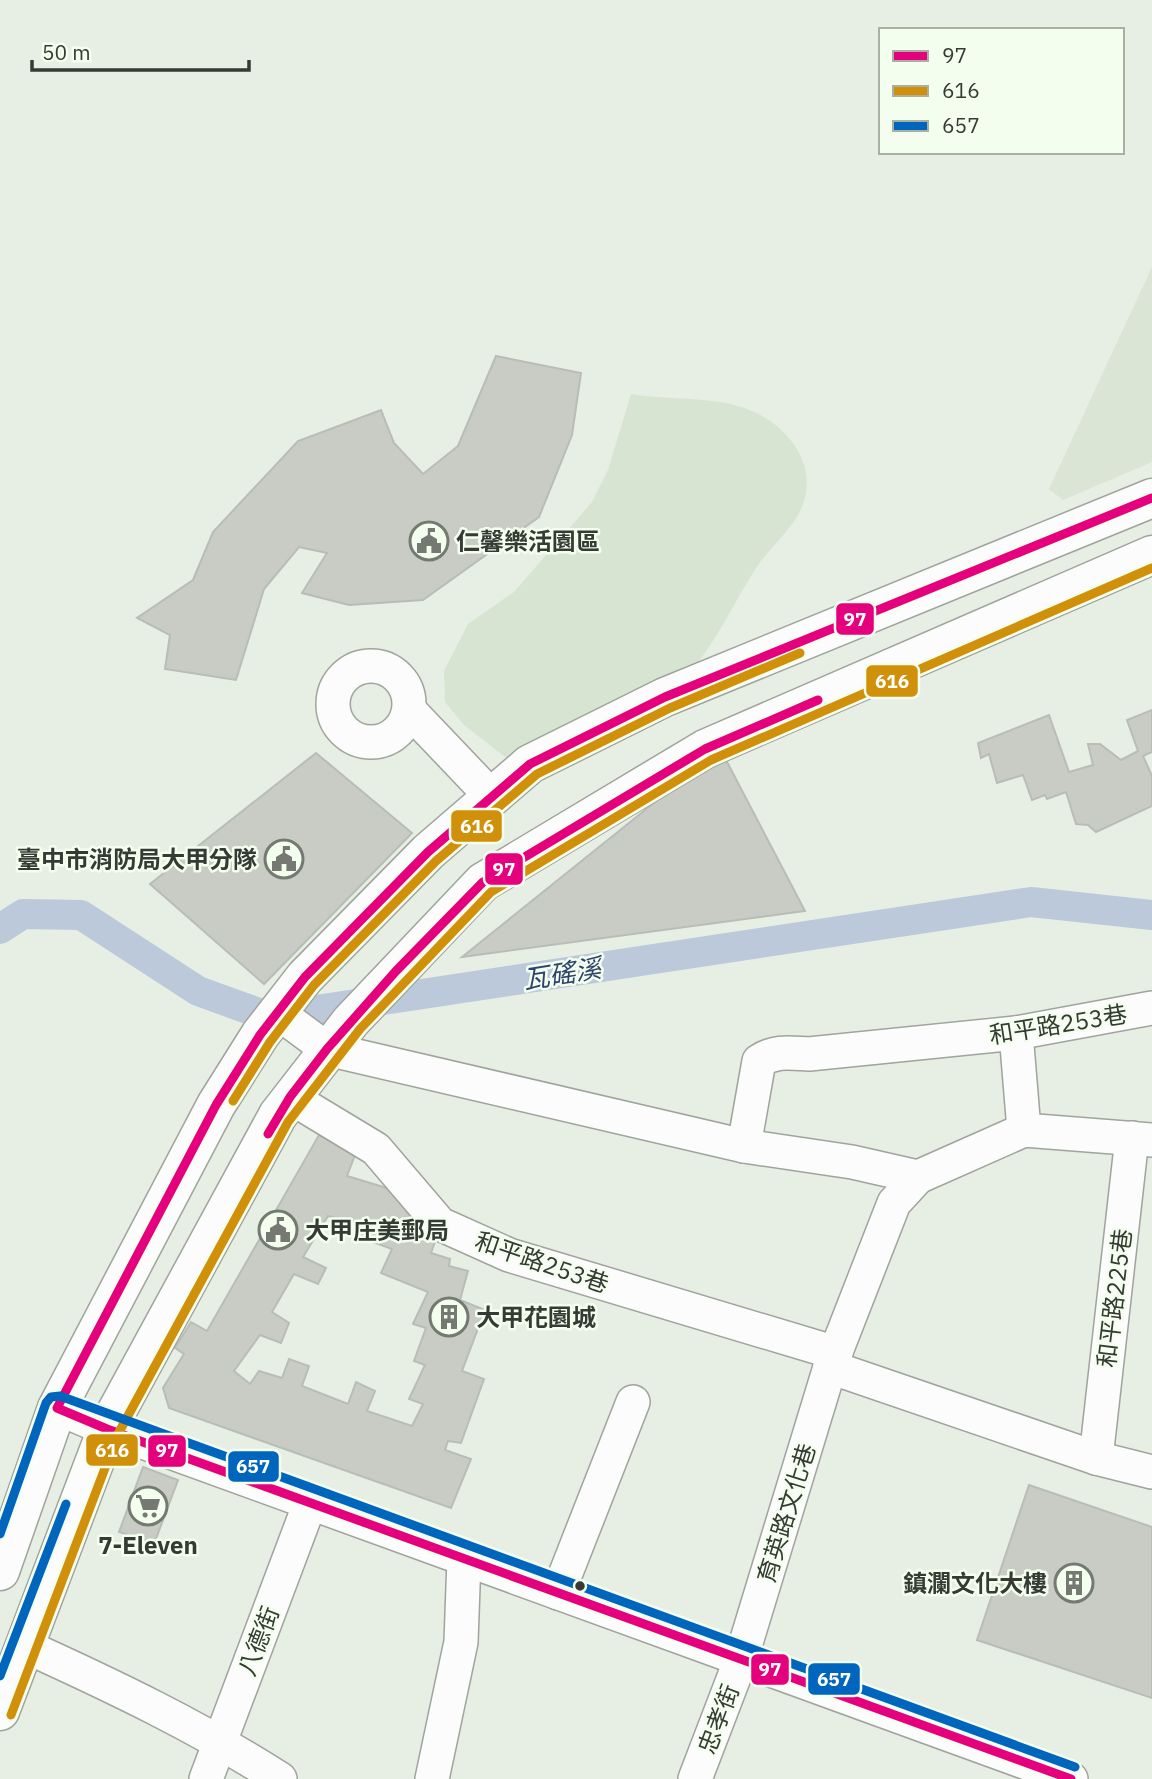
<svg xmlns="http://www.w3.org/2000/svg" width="1152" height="1779" font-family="'IBM Plex Sans','Noto Sans TC',sans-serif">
<rect width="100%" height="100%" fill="#e7eee4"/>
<path fill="#dae5d5" d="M1152,267V462L1063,500L1049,489Z"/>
<path fill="#d7e4d1" d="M631,394C670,401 715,395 752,411C790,427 820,468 801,509C791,531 769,548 756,568C735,601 719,636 694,668L522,759L505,757L464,725L445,702L444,671L468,624L514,592L592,502L608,470Z"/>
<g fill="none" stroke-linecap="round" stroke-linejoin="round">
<path stroke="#bbc9db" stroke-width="30" d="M0,929L23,914L81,915L198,991L270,1017L1031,902L1152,915"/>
</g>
<g fill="#c8ccc5" stroke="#b8bdb6" stroke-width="2" fill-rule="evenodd">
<path d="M496,356L581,373L572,435L539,517L423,600L349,605L302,593L327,553L299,547L264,589L236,680L165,669L170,635L137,618L193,580L213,532L298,441L381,410L394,443L423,474L458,446Z"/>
<path d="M1152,710V752L1143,756L1152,776V806L1096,832L1088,825L1076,824L1066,792L1047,799L1045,795L1032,800L1023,775L997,783L989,754L981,758L978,743L1049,715L1069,772L1093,765L1088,744H1100L1121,760L1138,751L1127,720Z"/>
<path d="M316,753L412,833L264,984L150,884Z"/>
<path d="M726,760L805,911L462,957L675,786Z"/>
<path d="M319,1135L355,1155L347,1176L390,1189L413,1214L406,1233L435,1242L431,1253L450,1259L449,1266L468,1271L460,1300L485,1310L462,1371L484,1379L461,1443L448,1441L445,1450L471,1459L451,1508L169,1408L163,1388L184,1354L175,1348L191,1322L207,1331ZM328,1216L360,1224L357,1236L392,1249L381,1273L428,1292L413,1324L426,1328L414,1361L425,1365L409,1399L423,1404L412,1426L367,1411L375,1391L356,1382L348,1404L302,1386L309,1366L289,1359L282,1378L259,1371L250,1384L234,1371L260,1335L281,1343L289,1323L272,1312L294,1274L318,1284L326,1268L303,1257Z"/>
<path d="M143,1467L178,1480L154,1544L119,1532Z"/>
<path d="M1029,1485L1152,1527V1698L977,1640Z"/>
</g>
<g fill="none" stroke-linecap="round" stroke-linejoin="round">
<defs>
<g id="minor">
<circle cx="371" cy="704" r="38"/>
<path d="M410,711L492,797"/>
<path d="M277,1012L327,1049L744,1146L852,1162L918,1177"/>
<path d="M1016,1033L1024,1130"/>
<path d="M290,1097L376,1149L440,1224L509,1255L836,1353"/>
<path d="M744,1146L759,1061C776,1050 790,1053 809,1054L1016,1033L1152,1008"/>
<path d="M830,1367L1096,1458L1152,1472"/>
<path d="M57,1408L107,1429L1071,1779"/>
<path d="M1096,1458L1132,1138"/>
<path d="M558,1593L633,1402"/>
<path d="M25,1646C113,1686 199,1727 280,1779"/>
<path d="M206,1779L310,1503"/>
<path d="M432,1779L461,1642L464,1559"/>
<path d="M695,1779L741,1659L830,1367L894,1203L918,1177L1024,1130L1152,1140"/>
</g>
<g id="major">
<path d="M0,1571L57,1408L216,1105L260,1035L305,977L428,852L530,764L665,697L1152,498"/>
<path d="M0,1711L107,1429L278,1115L351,1021L483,882L705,749L1152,555"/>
</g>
</defs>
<use href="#minor" stroke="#9fa49c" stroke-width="36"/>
<use href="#major" stroke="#9fa49c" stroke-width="41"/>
<use href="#minor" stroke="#fbfcfb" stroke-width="33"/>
<use href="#major" stroke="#fbfcfb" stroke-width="38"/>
<defs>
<g id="bus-1">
<path d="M268,1134L290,1097L327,1049L396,971L483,882L705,749L818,700"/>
<path d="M1071,1779L107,1429L57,1408L216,1105L260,1035L305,977L428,852L530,764L665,697L1152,498"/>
</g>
<g id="bus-2">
<path d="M233,1101L270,1042L314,985L436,861L537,774L670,708L800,653"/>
<path d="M11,1715L118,1434L288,1122L360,1029L491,892L711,760L1152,568"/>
</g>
<g id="bus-3">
<path d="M0,1534L46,1403L51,1397L60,1396L1075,1767"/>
<path d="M0,1676L66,1504"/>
</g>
</defs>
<use href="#bus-1" stroke="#f4feee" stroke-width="14"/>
<use href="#bus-2" stroke="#f4feee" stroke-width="14"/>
<use href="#bus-3" stroke="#f4feee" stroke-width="14"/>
<use href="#bus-1" stroke="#e5007d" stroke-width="9"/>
<use href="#bus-2" stroke="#d0900a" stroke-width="9"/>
<use href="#bus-3" stroke="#0065bd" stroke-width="9"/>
</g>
<defs>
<symbol id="civic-ring" viewBox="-11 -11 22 22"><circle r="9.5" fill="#f4feee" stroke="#747972" stroke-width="1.5"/><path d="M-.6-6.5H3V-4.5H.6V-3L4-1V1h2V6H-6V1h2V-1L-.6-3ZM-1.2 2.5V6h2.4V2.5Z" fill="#747972"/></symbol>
<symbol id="building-ring" viewBox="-11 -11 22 22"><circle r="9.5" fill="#f4feee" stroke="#747972" stroke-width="1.5"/><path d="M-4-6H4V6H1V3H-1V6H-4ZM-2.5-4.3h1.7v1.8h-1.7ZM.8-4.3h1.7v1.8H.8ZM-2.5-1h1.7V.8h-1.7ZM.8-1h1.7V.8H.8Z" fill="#747972"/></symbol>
<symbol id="supermarket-ring" viewBox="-11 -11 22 22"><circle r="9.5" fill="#f4feee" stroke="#747972" stroke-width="1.5"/><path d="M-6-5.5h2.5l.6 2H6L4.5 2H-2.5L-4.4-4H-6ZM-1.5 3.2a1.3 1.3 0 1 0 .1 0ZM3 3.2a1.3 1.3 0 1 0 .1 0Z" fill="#747972"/></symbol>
</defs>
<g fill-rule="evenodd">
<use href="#civic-ring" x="407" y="519" width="44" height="44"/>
<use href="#civic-ring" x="262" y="837" width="44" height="44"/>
<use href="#civic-ring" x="256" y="1208" width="44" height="44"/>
<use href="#building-ring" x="427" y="1295" width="44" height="44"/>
<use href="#supermarket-ring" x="126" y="1484" width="44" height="44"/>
<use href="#building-ring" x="1052" y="1561" width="44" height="44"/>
</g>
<circle fill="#363a34" stroke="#f4feee" stroke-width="2.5" cx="580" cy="1586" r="6"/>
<g text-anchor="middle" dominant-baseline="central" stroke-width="5" stroke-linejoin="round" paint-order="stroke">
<g font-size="24" font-weight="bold" fill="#363a34" stroke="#f4feee" text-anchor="start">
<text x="456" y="541">仁馨樂活園區</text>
<text x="257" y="859" text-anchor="end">臺中市消防局大甲分隊</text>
<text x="305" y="1230">大甲庄美郵局</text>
<text x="476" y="1317">大甲花園城</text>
<text x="148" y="1545" text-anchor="middle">7-Eleven</text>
<text x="1047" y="1583" text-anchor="end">鎮瀾文化大樓</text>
</g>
<g font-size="24" fill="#363a34" stroke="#f4feee">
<text transform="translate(1058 1024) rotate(-9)">和平路253巷</text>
<text transform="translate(542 1262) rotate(19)">和平路253巷</text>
<text transform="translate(1114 1298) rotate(-83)">和平路225巷</text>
<text transform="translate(786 1513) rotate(-73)">育英路文化巷</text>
<text transform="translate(258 1641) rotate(-69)">八德街</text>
<text transform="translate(718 1719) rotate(-69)">忠孝街</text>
</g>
<g font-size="26" font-style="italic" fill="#2c436c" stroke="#f4feee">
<text transform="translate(562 973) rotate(-9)">瓦磘溪</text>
</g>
</g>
<g stroke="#f4feee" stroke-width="2.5">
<rect x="835" y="602" width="40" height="34" rx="7" fill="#e5007d"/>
<rect x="865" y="664" width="54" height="34" rx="7" fill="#d0900a"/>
<rect x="450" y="809" width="53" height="34" rx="7" fill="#d0900a"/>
<rect x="484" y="852" width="40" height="34" rx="7" fill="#e5007d"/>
<rect x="85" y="1433" width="54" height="34" rx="7" fill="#d0900a"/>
<rect x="147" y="1434" width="40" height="34" rx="7" fill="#e5007d"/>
<rect x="227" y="1450" width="53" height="33" rx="7" fill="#0065bd"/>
<rect x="750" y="1653" width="40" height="33" rx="7" fill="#e5007d"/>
<rect x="807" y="1662" width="54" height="34" rx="7" fill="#0065bd"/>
</g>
<g font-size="19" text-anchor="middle" font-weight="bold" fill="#fff">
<text x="855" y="626">97</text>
<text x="892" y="688">616</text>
<text x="477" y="833">616</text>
<text x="504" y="876">97</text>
<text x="112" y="1457">616</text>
<text x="167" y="1457">97</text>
<text x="253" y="1473">657</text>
<text x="770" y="1676">97</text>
<text x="834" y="1686">657</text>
</g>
<rect x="879" y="28" width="245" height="126" fill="#f4feee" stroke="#a8b0a4" stroke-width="2"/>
<rect x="893" y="51" width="35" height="10" fill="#e5007d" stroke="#a8b0a4" stroke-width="2"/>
<text x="942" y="63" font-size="21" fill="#363a34">97</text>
<rect x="893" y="86" width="35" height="10" fill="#d0900a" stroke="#a8b0a4" stroke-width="2"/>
<text x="942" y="98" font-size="21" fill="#363a34">616</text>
<rect x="893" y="121" width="35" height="10" fill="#0065bd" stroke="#a8b0a4" stroke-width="2"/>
<text x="942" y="133" font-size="21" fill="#363a34">657</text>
<path d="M32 60v10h217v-10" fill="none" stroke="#363a34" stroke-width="3.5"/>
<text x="42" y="60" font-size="21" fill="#363a34" stroke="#f4feee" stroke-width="5" paint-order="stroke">50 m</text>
</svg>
